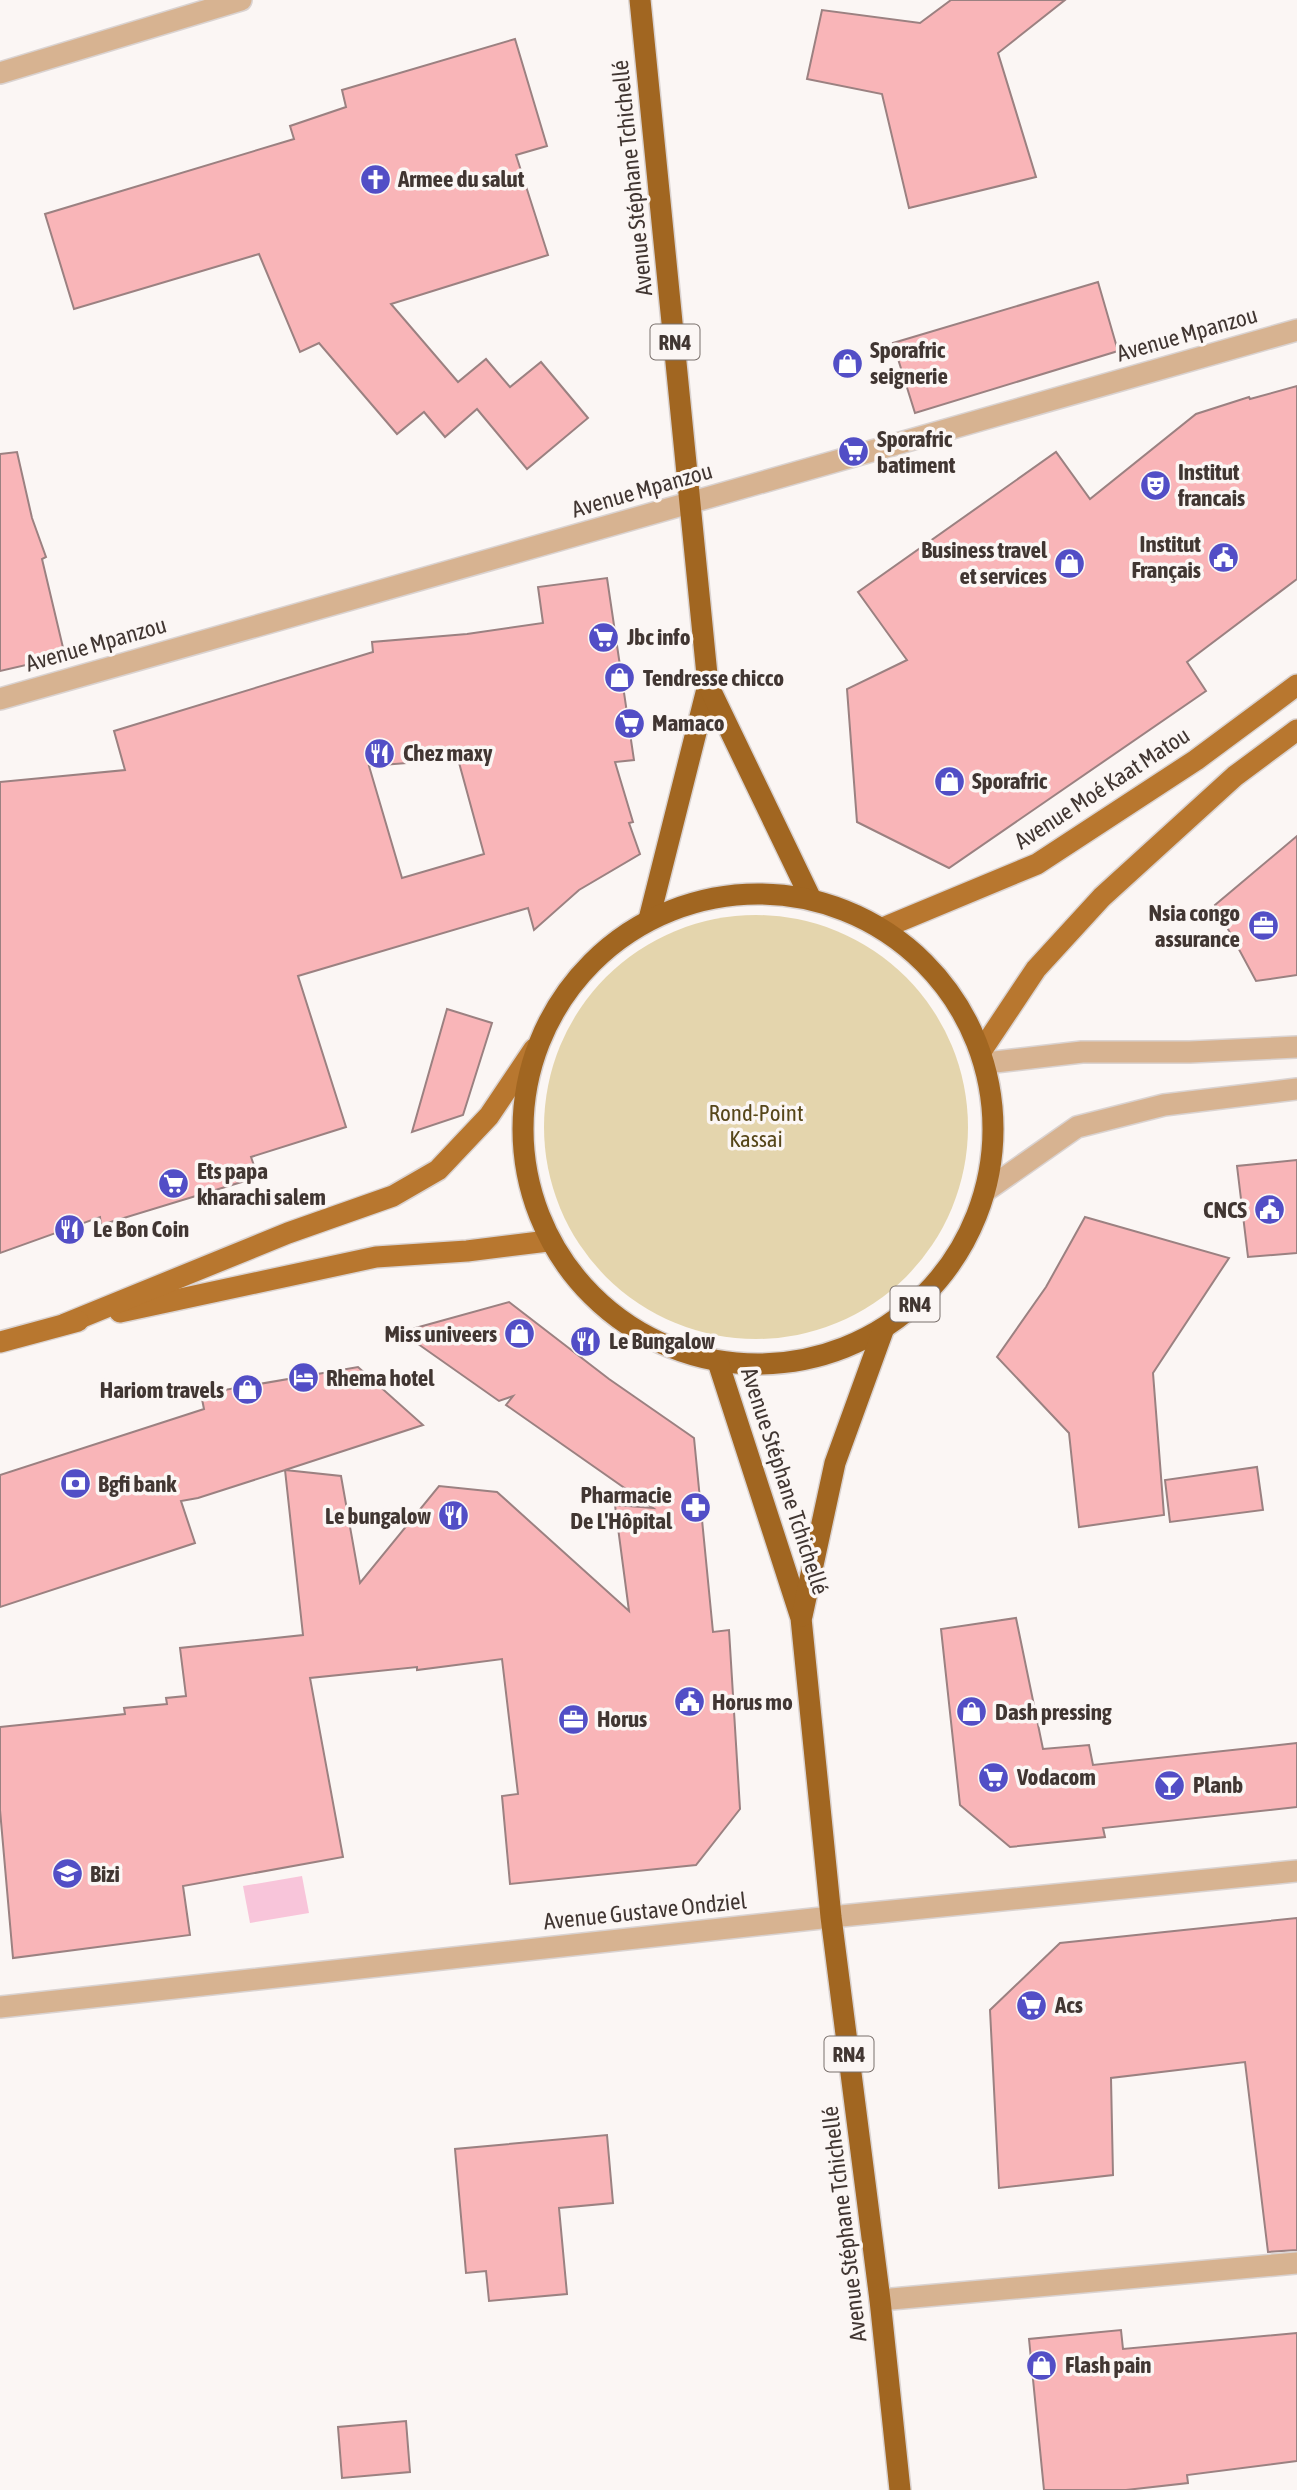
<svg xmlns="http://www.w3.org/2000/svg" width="1297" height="2490" font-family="'Asap Condensed',sans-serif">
<rect width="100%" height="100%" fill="#fbf6f4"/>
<circle fill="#e4d5ad" cx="756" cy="1127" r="212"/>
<path fill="#f8c5da" d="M302,1876L309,1913L250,1923L243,1886Z"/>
<g fill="#f9b5b8" stroke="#9b8181" stroke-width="2" fill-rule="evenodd">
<path d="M951,0H1065L998,53L1036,177L909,208L882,94L807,79L822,10L920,23Z"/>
<path d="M515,39L547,146L516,155L548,255L391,304L458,382L486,359L510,387L541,362L588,418L527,469L477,409L445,437L424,412L397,434L319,343L300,352L259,254L74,309L45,214L294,139L290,126L346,107L342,90Z"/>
<path d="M1098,282L1118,351L915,413L893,343Z"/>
<path d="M1297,386V579L1187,662L1206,691L949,868L857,822L847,689L907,660L858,592L1056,452L1090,499L1196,414L1249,397L1250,399Z"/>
<path d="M17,452L32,518L46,557L42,559L65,656L0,671V454Z"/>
<path d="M607,578L634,760L615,762L633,822L629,823L640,854L579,890L534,930L528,908L298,976L346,1127L251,1157L258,1177L101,1225L100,1217L0,1253V782L125,770L114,731L373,652L372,642L467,634L543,623L538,587ZM458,759L484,854L402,878L369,766Z"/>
<path d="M1297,836V975L1256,981L1215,905Z"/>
<path d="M447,1009L492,1023L463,1115L412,1132Z"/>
<path d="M1297,1160V1253L1248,1257L1237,1166Z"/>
<path d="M1085,1217L1229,1258L1153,1373L1164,1515L1079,1527L1069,1433L997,1357L1046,1287Z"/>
<path d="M509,1302L609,1379L694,1438L713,1632L729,1630L740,1809L696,1865L510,1884L502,1796L518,1794L502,1659L417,1670V1667L310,1678L343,1857L183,1886L190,1935L13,1958L0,1810V1727L125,1714L124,1708L167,1704L166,1698L186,1696L180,1648L303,1635L285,1470L198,1498L181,1501L195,1543L0,1607V1475L204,1409L201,1394L358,1367L423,1425L285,1470L341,1476L360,1583L439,1486L497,1492L629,1611L615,1505L653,1508L506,1405L513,1396L499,1401L401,1332Z"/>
<path d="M1257,1467L1263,1510L1170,1522L1165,1480Z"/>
<path d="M1016,1618L1043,1749L1089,1745L1093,1765L1297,1743V1807L1103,1828L1105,1837L1010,1847L960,1805L941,1629Z"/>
<path d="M1297,1918V2250L1268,2252L1245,2062L1111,2078L1113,2175L999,2188L990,2010L1060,1943Z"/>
<path d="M607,2135L613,2203L559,2208L567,2294L489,2301L486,2271L466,2273L455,2149Z"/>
<path d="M1121,2330L1123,2349L1297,2333V2461L1187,2475L1188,2483L1126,2490H1044L1029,2339Z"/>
<path d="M406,2421L410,2472L342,2478L338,2427Z"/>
</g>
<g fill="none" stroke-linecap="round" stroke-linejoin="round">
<defs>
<g id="minor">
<path d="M0,73L241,0"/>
<path d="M0,699L1297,330"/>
<path d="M986,1063L1082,1052H1190L1297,1047"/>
<path d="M987,1190L1077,1127L1164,1105L1297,1089"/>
<path d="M0,2007L831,1917L1297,1871"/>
<path d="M880,2300L1297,2263"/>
</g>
<g id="major">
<path d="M883,928L1037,864L1196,760L1297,685"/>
<path d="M982,1050L1036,969L1102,897L1235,776L1297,730"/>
<path d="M120,1312L376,1257L467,1251L548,1241"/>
<path d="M65,1324L288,1233L393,1196L438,1170L489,1116L534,1049"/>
<path d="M0,1342L78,1321"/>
</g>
<g id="highway">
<path d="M640,0L708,685L649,919"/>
<path d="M708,685L811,899"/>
<circle cx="758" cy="1129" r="235"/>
<path d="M718,1362L801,1618L831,1917L880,2300L900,2490"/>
<path d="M802,1616L835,1463L884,1328"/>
</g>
</defs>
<use href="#minor" stroke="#dad3d1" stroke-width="24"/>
<use href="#major" stroke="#dad3d1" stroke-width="24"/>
<use href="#highway" stroke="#dad3d1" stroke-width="24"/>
<use href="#minor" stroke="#d7b391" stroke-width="21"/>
<use href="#major" stroke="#b8772f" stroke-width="21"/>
<use href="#highway" stroke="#a16621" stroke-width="21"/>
</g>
<defs>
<symbol id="church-disc" viewBox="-11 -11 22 22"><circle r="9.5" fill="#524ec6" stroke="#fbf6f4"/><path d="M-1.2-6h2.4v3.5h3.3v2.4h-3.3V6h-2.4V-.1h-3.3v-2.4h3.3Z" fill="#fff"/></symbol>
<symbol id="shop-disc" viewBox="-11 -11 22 22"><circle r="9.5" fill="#524ec6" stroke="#fbf6f4"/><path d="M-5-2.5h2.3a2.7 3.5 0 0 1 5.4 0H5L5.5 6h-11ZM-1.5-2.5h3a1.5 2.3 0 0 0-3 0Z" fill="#fff"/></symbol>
<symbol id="supermarket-disc" viewBox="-11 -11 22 22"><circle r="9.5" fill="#524ec6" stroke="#fbf6f4"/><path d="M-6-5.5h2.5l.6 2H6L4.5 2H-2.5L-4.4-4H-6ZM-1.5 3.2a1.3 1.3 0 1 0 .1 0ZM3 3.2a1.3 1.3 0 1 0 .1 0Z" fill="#fff"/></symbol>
<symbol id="theatre-disc" viewBox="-11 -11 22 22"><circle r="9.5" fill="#524ec6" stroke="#fbf6f4"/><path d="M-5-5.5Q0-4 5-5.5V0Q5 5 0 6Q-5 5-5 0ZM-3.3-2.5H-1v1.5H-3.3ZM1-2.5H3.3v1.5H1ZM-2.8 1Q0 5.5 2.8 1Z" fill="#fff"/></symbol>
<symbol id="civic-disc" viewBox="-11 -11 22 22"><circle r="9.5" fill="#524ec6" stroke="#fbf6f4"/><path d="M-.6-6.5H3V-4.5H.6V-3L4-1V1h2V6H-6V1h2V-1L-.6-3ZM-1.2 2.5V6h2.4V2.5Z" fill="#fff"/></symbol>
<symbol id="restaurant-disc" viewBox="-11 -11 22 22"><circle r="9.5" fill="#524ec6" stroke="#fbf6f4"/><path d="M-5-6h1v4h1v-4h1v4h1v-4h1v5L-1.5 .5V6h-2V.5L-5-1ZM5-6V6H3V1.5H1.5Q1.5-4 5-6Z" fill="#fff"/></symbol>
<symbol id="office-disc" viewBox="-11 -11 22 22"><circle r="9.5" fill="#524ec6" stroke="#fbf6f4"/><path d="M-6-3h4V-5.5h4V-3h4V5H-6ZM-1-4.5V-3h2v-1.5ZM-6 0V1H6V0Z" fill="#fff"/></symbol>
<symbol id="hotel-disc" viewBox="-11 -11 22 22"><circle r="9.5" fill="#524ec6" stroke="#fbf6f4"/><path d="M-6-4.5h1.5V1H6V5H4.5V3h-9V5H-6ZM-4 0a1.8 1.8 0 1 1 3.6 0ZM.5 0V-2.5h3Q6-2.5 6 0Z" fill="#fff"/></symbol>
<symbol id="bank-disc" viewBox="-11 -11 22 22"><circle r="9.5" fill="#524ec6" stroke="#fbf6f4"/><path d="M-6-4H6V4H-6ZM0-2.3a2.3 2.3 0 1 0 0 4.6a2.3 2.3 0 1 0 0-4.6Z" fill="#fff"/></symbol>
<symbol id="pharmacy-disc" viewBox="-11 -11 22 22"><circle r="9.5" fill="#524ec6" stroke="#fbf6f4"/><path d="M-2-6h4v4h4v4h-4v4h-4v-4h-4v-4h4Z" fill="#fff"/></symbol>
<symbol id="bar-disc" viewBox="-11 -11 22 22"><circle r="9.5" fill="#524ec6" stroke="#fbf6f4"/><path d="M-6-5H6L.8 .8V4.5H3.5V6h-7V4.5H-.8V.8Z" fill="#fff"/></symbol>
<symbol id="school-disc" viewBox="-11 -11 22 22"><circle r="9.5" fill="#524ec6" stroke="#fbf6f4"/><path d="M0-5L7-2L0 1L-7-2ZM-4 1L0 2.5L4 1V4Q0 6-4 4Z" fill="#fff"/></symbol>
</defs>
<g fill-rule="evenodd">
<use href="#church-disc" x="358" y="162" width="35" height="35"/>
<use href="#shop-disc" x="830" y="346" width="35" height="35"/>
<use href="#supermarket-disc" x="836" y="434" width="35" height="35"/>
<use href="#theatre-disc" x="1138" y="468" width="35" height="35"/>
<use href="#civic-disc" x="1206" y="540" width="35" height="35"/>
<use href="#shop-disc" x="1052" y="546" width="35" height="35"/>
<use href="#supermarket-disc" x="586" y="620" width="35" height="35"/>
<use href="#shop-disc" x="602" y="660" width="35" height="35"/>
<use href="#supermarket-disc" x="612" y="706" width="35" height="35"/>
<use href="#restaurant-disc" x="362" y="736" width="35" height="35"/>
<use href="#shop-disc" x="932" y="764" width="35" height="35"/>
<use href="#office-disc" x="1246" y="908" width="35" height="35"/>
<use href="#supermarket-disc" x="156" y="1166" width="35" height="35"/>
<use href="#civic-disc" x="1252" y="1192" width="35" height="35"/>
<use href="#restaurant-disc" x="52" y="1212" width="35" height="35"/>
<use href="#shop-disc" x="502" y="1316" width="35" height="35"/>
<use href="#restaurant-disc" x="568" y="1324" width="35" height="35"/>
<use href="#hotel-disc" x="286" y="1360" width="35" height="35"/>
<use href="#shop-disc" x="230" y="1372" width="35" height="35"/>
<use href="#bank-disc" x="58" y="1466" width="35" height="35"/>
<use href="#pharmacy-disc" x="678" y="1490" width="35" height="35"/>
<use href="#restaurant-disc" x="436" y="1498" width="35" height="35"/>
<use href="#civic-disc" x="672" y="1684" width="35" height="35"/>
<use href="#shop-disc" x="954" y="1694" width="35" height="35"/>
<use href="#office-disc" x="556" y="1702" width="35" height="35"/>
<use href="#supermarket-disc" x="976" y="1760" width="35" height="35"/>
<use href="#bar-disc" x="1152" y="1768" width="35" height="35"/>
<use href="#school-disc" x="50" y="1856" width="35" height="35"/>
<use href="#supermarket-disc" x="1014" y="1988" width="35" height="35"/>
<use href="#shop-disc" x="1024" y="2348" width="35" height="35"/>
</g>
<g text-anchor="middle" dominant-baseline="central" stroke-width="7" stroke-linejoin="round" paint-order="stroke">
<g fill="#fbf6f4" stroke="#79706c" stroke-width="2">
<rect x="650.5" y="324.5" width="49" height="35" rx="5"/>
<rect x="890.5" y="1286.5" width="49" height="35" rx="5"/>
<rect x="824.5" y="2036.5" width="49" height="35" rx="5"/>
</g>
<g font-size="21" font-weight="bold" fill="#413632">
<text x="675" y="342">RN4</text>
<text x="915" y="1304">RN4</text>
<text x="849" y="2054">RN4</text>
</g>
<g font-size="23" fill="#413632" stroke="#fbf6f4">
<text transform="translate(632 178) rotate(-96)">Avenue Stéphane Tchichellé</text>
<text transform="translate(1187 334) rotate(-16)">Avenue Mpanzou</text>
<text transform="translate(642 490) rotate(-16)">Avenue Mpanzou</text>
<text transform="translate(96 644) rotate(-16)">Avenue Mpanzou</text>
<text transform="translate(1102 788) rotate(-33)">Avenue Moé Kaat Matou</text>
<text transform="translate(785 1481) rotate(72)">Avenue Stéphane Tchichellé</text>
<text transform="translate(645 1911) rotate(-6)">Avenue Gustave Ondziel</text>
<text transform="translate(844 2224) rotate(-97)">Avenue Stéphane Tchichellé</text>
</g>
<g font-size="23" font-weight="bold" fill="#413632" stroke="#fbf6f4" text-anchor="start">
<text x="398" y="179">Armee du salut</text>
<text x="870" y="350">Sporafric<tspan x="870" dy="26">seignerie</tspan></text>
<text x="877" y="439">Sporafric<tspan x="877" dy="26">batiment</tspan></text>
<text x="1178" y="472">Institut<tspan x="1178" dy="26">francais</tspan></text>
<text x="1201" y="544" text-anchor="end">Institut<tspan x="1201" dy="26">Français</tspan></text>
<text x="1047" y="550" text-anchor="end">Business travel<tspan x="1047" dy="26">et services</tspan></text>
<text x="627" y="637">Jbc info</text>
<text x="643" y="678">Tendresse chicco</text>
<text x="652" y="723">Mamaco</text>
<text x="403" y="753">Chez maxy</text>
<text x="972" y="781">Sporafric</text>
<text x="1240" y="913" text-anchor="end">Nsia congo<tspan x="1240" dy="26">assurance</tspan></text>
<text x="197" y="1171">Ets papa<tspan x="197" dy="26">kharachi salem</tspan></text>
<text x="1247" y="1210" text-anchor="end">CNCS</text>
<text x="93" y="1229">Le Bon Coin</text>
<text x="497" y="1334" text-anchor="end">Miss univeers</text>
<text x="609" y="1341">Le Bungalow</text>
<text x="326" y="1378">Rhema hotel</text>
<text x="224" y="1390" text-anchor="end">Hariom travels</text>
<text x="98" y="1484">Bgfi bank</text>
<text x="672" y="1495" text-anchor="end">Pharmacie<tspan x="672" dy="26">De L'Hôpital</tspan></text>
<text x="431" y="1516" text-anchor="end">Le bungalow</text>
<text x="712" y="1702">Horus mo</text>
<text x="995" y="1712">Dash pressing</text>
<text x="597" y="1719">Horus</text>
<text x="1017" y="1777">Vodacom</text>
<text x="1193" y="1785">Planb</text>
<text x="90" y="1874">Bizi</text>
<text x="1055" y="2005">Acs</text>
<text x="1065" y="2365">Flash pain</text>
</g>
<g font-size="23" fill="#564619" stroke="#fbf6f4">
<text x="756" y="1113">Rond-Point<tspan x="756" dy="26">Kassai</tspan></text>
</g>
</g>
</svg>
